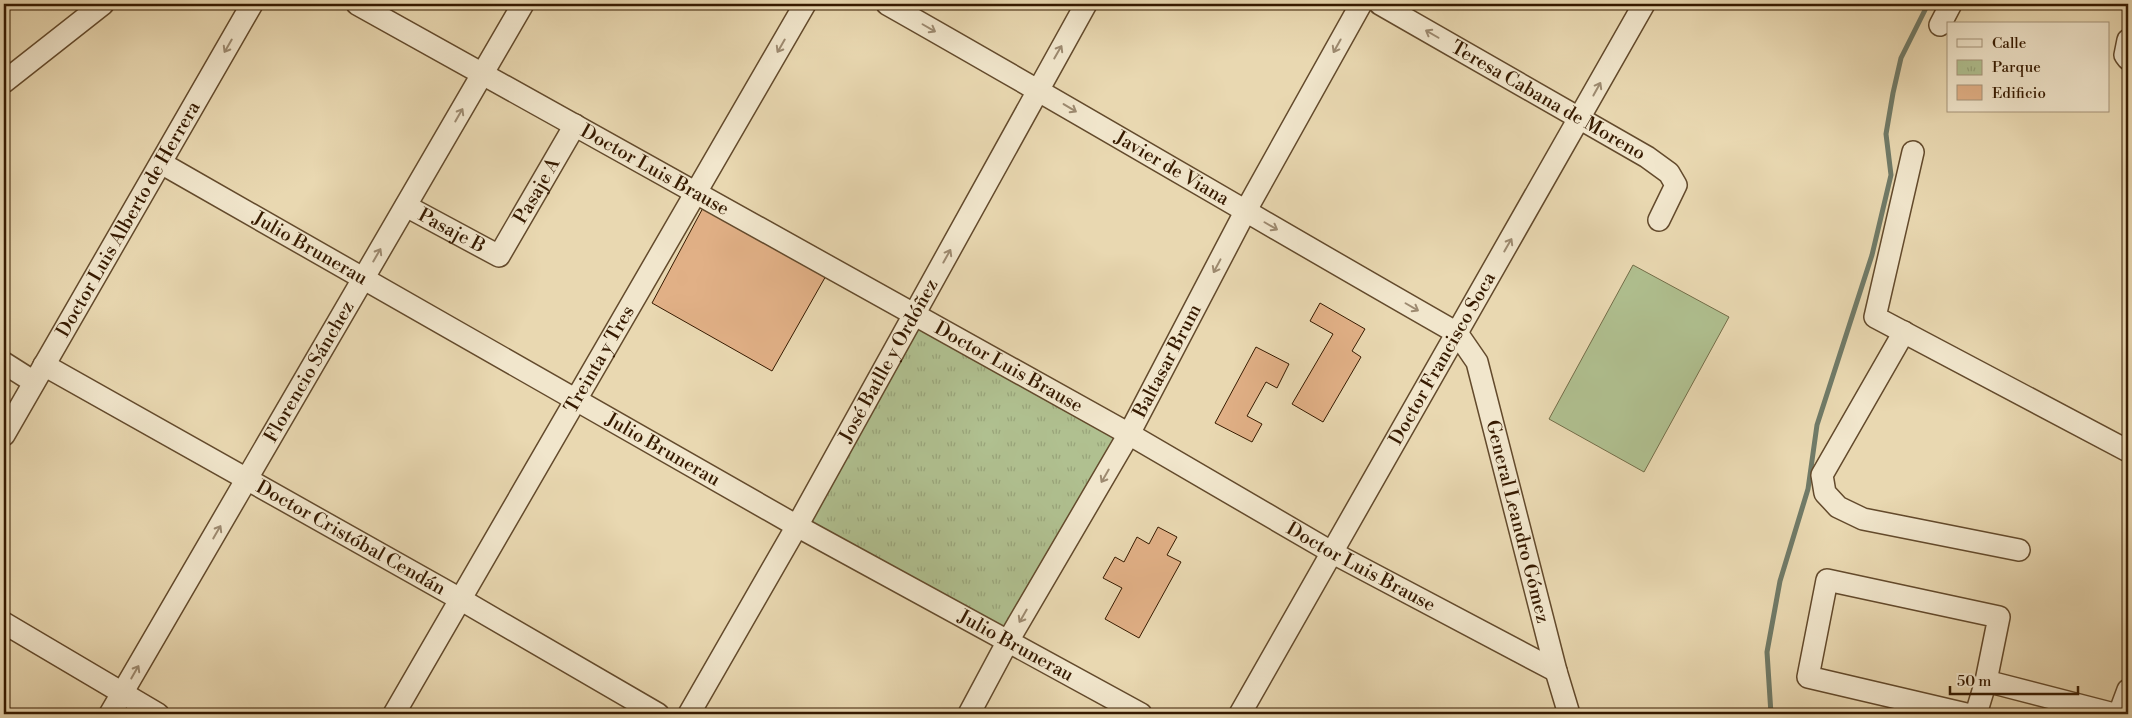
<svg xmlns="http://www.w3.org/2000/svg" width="2132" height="718" font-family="'Libre Bodoni',serif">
<defs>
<pattern id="park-tufts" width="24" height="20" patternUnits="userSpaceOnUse" patternTransform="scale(1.25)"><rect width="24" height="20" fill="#b0c090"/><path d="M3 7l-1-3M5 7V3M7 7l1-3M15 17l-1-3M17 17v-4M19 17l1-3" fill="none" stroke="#98a47a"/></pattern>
</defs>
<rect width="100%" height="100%" fill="#e9d8b1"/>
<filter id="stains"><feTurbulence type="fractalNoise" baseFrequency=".004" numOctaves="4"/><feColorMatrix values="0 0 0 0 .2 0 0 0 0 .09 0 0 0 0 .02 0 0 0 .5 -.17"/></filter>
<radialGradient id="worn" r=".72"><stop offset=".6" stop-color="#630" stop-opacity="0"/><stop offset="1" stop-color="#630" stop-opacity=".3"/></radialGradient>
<path fill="url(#park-tufts)" stroke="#736d48" d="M920,324L1118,434L1006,635L808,523Z"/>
<path fill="#b0c090" stroke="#736d48" d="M1633,265L1729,317L1644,472L1549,419Z"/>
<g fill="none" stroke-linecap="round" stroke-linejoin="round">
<path stroke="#707a67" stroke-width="5" d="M1771,714L1767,652L1780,581L1808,489L1817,425L1872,255L1891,175L1886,134L1893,93L1901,58L1928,4"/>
</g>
<g fill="#e1b086" stroke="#361a00">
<path d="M704,206L827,274L772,371L652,303Z"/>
<path d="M1320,303L1365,329L1352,351L1361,357L1323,422L1292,404L1333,334L1310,321Z"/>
<path d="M1256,347L1289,364L1277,388L1266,382L1247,416L1262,424L1252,442L1215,423Z"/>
<path d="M1158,527L1177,537L1167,555L1181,562L1139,638L1105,619L1122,588L1103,578L1115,557L1124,562L1137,537L1149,544Z"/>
</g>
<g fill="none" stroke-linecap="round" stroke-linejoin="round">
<defs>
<g id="minor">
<path id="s1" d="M357,4L1129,434L1333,553L1556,671"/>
<path id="s2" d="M887,4C1078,112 1266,224 1457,333L1477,362L1556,671L1569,714"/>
<path id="s3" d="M1380,4L1647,157L1669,173L1676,185L1659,220"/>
<path d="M1940,25L1951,4"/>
<path d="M2128,40L2125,55L2128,59"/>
<path d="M4,82L103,4"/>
<path d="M1913,152L1875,317L2128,451"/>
<path id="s4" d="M161,163L797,526L1141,714"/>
<path id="s5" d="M406,206L499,256L575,125"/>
<path d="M1904,332L1822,475L1825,493L1838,507L1863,519L2019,550"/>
<path d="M4,363L34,382"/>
<path id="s6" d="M44,365L460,599L658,714"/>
<path id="s7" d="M4,435L252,4"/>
<path d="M4,623L158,714"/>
<path id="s8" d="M110,714L523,4"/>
<path id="s9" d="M394,714L805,4"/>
<path id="s10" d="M689,714L797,526L1086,4"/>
<path id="s11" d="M969,714L1008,641L1129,434L1245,212L1361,4"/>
<path id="s12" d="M1240,714L1644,4"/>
<path d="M1966,714L1808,677L1827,580L1999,617L1986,681L2114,714"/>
<path d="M1976,714L1986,681"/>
<path d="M2119,714L2128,690"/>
</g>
</defs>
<use href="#minor" stroke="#634a2c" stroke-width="24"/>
<use href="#minor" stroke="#f1e6cc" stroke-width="21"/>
</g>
<defs><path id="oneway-shaft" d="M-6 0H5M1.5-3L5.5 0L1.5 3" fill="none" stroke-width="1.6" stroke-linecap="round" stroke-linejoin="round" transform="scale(1.25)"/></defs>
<g stroke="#9d8a70">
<use href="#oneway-shaft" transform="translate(929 28) rotate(30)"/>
<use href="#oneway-shaft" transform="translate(1432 34) rotate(-150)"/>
<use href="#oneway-shaft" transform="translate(228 46) rotate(120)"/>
<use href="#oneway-shaft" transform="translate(781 46) rotate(120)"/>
<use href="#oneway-shaft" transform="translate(1337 46) rotate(119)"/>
<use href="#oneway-shaft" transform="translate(1058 52) rotate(-60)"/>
<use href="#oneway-shaft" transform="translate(1597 89) rotate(-61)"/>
<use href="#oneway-shaft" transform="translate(1070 108) rotate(31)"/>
<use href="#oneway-shaft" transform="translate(459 115) rotate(-60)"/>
<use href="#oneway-shaft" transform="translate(1271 226) rotate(30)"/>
<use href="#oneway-shaft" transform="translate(1508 245) rotate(-60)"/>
<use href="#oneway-shaft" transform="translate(377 255) rotate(-60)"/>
<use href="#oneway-shaft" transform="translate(947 256) rotate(-61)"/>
<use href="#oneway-shaft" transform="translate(1217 266) rotate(118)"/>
<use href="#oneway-shaft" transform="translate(1412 307) rotate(30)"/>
<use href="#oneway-shaft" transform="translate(1105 476) rotate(120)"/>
<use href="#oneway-shaft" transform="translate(217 532) rotate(-60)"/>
<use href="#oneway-shaft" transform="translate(1023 616) rotate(120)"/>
<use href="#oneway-shaft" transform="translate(135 672) rotate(-60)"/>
</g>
<g text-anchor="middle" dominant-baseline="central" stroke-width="4.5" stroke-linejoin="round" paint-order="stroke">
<g font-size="19" fill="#361a00" stroke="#f1e6cc">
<text stroke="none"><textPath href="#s3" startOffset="194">Teresa Cabana de Moreno</textPath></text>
<text stroke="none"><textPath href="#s1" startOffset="341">Doctor Luis Brause</textPath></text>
<text stroke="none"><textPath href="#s2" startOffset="329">Javier de Viana</textPath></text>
<text stroke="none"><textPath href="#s5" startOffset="181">Pasaje A</textPath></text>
<text stroke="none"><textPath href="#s7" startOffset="249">Doctor Luis Alberto de Herrera</textPath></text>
<text stroke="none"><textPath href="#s5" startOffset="52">Pasaje B</textPath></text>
<text stroke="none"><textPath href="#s4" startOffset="172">Julio Brunerau</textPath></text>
<text stroke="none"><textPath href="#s9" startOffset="410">Treinta y Tres</textPath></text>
<text stroke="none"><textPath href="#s12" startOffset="409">Doctor Francisco Soca</textPath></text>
<text stroke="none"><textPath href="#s10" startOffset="406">José Batlle y Ordóñez</textPath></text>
<text stroke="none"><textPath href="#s11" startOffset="405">Baltasar Brum</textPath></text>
<text stroke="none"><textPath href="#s1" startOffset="746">Doctor Luis Brause</textPath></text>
<text stroke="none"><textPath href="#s8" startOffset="396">Florencio Sánchez</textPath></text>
<text stroke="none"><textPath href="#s4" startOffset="578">Julio Brunerau</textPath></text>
<text stroke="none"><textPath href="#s2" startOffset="858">General Leandro Gómez</textPath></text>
<text stroke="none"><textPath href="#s6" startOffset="352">Doctor Cristóbal Cendán</textPath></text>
<text stroke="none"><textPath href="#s1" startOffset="1151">Doctor Luis Brause</textPath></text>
<text stroke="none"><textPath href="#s4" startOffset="982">Julio Brunerau</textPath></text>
</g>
</g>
<rect width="2132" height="718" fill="none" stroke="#e9d8b1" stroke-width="20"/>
<rect x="5" y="5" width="2122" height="708" fill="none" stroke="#361a00" stroke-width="2.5"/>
<rect x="10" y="10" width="2112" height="698" fill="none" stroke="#361a00"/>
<rect x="1947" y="22" width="162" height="90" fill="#f1e6cc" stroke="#a6947a"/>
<rect x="1957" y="39" width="25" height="8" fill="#f1e6cc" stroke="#a6947a"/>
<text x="1992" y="48" font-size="15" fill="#361a00">Calle</text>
<rect x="1957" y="60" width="25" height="15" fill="url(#park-tufts)" stroke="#a6947a"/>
<text x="1992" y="72" font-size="15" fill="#361a00">Parque</text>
<rect x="1957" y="85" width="25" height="15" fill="#e1b086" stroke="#a6947a"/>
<text x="1992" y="98" font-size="15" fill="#361a00">Edificio</text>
<path d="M1950 686v8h128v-8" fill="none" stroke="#361a00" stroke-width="2.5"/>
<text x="1957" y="686" font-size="15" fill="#361a00" stroke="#f1e6cc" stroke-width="4" paint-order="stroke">50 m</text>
<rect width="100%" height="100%" filter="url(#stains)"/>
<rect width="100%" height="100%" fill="url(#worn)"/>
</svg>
